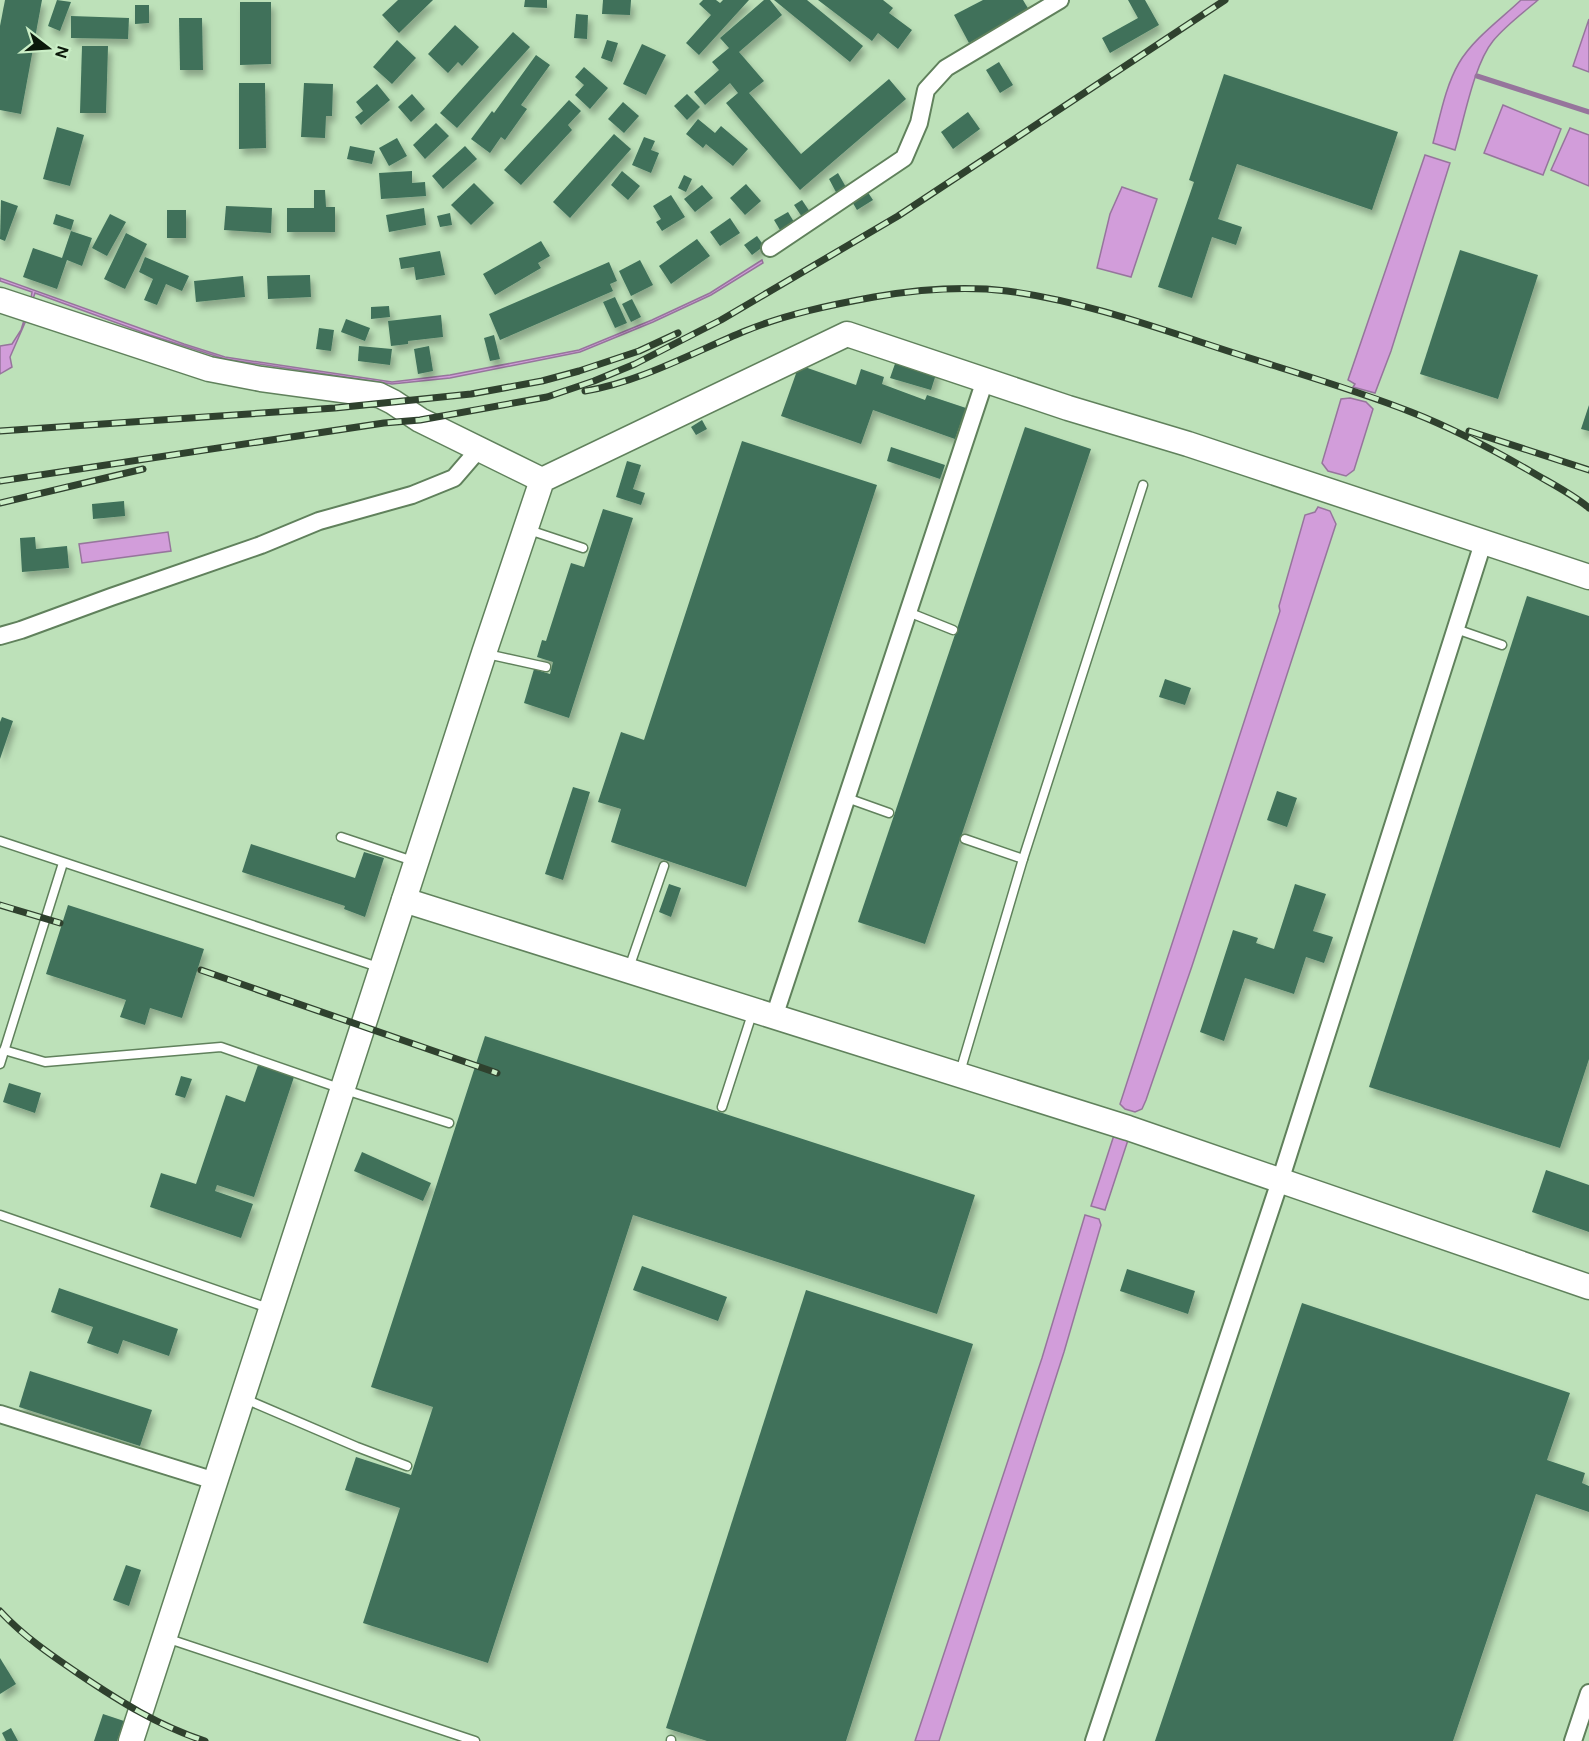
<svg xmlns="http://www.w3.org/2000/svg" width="1589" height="1741" font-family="'DM Sans',sans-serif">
<defs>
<filter id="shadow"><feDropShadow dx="3.5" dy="6" stdDeviation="3" flood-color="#0004"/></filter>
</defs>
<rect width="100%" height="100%" fill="#bde1b9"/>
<g fill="#d29dda" stroke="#96759c" stroke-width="1.5">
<path d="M1521,0H1538C1523,13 1505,26 1493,41C1474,64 1464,120 1455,150L1433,143C1440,117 1445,87 1459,63C1473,39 1501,19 1521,0Z"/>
<path d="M1589,19V72L1573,66Z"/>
<path d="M1503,105L1561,129L1543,175L1484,153Z"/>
<path d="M1570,128L1589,135V186L1551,170Z"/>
<path d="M1425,155L1450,163L1391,351L1375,393L1353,387L1355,384L1348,380Z"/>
<path d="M1122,187L1157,199L1131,277L1097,268L1110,214Z"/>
<path d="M762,260L763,263L711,295L653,322L580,352L450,378L392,384L225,359L150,335L35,293L33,299L31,298L32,292L0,281V278L184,344L225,357L392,382L450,375L579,350L652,320L710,293Z"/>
<path d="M25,317L27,318L10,357L12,367L0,374V346L12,344L21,330Z"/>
<path d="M1350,398L1366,402L1373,409L1354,470L1346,476L1328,471L1322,463L1341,399Z"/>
<path d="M1318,507L1330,511L1336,524L1192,966L1146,1100L1142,1109L1135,1112L1125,1109L1120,1104L1280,611L1279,606L1305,515L1315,512Z"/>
<path d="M168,532L171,551L82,563L79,544Z"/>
<path d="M1115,1132L1129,1137L1105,1210L1091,1206Z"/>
<path d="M1085,1215L1099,1219L1101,1225L1064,1352L939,1741H915L1042,1358Z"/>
</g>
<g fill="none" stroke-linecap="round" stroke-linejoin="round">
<path stroke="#96759c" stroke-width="5" d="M1477,76L1589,112"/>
</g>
<g fill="#3f715a" filter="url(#shadow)">
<path d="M5,0H42L21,114L0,110V26Z"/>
<path d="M57,0L71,2L60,31L48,26Z"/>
<path d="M398,0H433L399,33L382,15Z"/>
<path d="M525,0H547V8L524,7Z"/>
<path d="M603,0H631L630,15L602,14Z"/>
<path d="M703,0H716L720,3L723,0H749L699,55L686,43L711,15L699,4Z"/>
<path d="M764,0H770L782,15L739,52L764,81L749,93L801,154L889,79L906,99L800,190L726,103L738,93L730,83L705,105L694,92L719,70L712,62L729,48L720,38Z"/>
<path d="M774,0H807L863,46L850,62Z"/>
<path d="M818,0H883L893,8L889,13L912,30L898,49L878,33L872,41Z"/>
<path d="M983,0H1023L1029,10L969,43L954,15Z"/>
<path d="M1128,0H1145L1159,25L1110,53L1102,38L1138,18Z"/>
<path d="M240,2H271V64L240,65Z"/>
<path d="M135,5H149V23L135,24Z"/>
<path d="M576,14L588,15L587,39L574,38Z"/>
<path d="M71,16L129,18L128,39L71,38Z"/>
<path d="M179,18H202L203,70H180Z"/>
<path d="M455,25L479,47L462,66L458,62L448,73L428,54Z"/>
<path d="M513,32L530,47L457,128L440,113Z"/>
<path d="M397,40L416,58L392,84L373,67Z"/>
<path d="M607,40L618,43L612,62L601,58Z"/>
<path d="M642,44L666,55L646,95L623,84Z"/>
<path d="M82,46H108L106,113H80Z"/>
<path d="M536,55L550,65L521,105L527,109L505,140L501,137L490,153L471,139L492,111L494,113Z"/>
<path d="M999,62L1013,85L1000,93L986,70Z"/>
<path d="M584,67L608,88L590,109L575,95L584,85L575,77Z"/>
<path d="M1224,74L1398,132L1372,210L1237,164L1218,219L1242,227L1236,245L1212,237L1192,298L1158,287L1194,182L1189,180Z"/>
<path d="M239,83H265L266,148L239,149Z"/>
<path d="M304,83L333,84L332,116H326L325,138L301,137Z"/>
<path d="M377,84L390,100L361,125L355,117L363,111L356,102Z"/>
<path d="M412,94L425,109L411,122L398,107Z"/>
<path d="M687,94L700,107L687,120L674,106Z"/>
<path d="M569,100L581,111L568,125L572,130L521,185L504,170Z"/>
<path d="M623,102L639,116L624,133L608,119Z"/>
<path d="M968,112L980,129L953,149L941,132Z"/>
<path d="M698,119L715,133L721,126L748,149L733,166L706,144L703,148L686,134Z"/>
<path d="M436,123L449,136L425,159L413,145Z"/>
<path d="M57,127L84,135L70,186L43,179Z"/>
<path d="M614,134L631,149L570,218L553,202Z"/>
<path d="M644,137L655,141L651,150L659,153L651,173L632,165Z"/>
<path d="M397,138L407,156L389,166L379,148Z"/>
<path d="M350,146L375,151L372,164L347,159Z"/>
<path d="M465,146L477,159L443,189L432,176Z"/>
<path d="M412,171V183L425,182L426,196L381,199L379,173Z"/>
<path d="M622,171L640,186L628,200L611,185Z"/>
<path d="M838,173L847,189L837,194L829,179Z"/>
<path d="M684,175L692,179L686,192L678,188Z"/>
<path d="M474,183L494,203L471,225L451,205Z"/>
<path d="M746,184L761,201L745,215L730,198Z"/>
<path d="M702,185L713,198L695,212L684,199Z"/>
<path d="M314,190H325L326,207H335V232H287V208H314Z"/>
<path d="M867,191L873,200L857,210L851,200Z"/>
<path d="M671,195L685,217L662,231L656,222L661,219L653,206Z"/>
<path d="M1,200L18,206L5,241L0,239Z"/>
<path d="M802,200L810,212L802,217L794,205Z"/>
<path d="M226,206L272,208L271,233L224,230Z"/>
<path d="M424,208L426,225L389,232L386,215Z"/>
<rect x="167" y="210" width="19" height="28"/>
<path d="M788,212L794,222L780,230L774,220Z"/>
<path d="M450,213L452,225L440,227L437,216Z"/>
<path d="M56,214L74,220L71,230L53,224Z"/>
<path d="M110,214L126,222L107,256L92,248Z"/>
<path d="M730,218L740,233L720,246L710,232Z"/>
<path d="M71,231L92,238L82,266L67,260L57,289L23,277L33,248L62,258Z"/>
<path d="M126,233L147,244L125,289L104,279Z"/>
<path d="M757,236L764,246L752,255L744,245Z"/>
<path d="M697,239L710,256L671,284L659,266Z"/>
<path d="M541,241L550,256L538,263L541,268L495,295L483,274Z"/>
<path d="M1460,250L1538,275L1498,399L1420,374Z"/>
<path d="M440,251L445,275L416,280L414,267L401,269L399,258Z"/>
<path d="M145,257L189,276L182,291L166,284L157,305L144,300L153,279L139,272Z"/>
<path d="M640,260L653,285L631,296L619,271Z"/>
<path d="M609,262L617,281L610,284L613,291L500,340L489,314Z"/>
<path d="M310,275L311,297L268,299L267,276Z"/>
<path d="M243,276L245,297L196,302L194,281Z"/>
<path d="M615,297L627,323L615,328L603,302Z"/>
<path d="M632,299L641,317L631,322L622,304Z"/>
<path d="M389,306L390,317L371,319V307Z"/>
<path d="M441,315L443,337L408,341V344L391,346L388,321Z"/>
<path d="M346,319L370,328L365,341L341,332Z"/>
<path d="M319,328L334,330L331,351L316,349Z"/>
<path d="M494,335L500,359L490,361L484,338Z"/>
<path d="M359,346L392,349L390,365L358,361Z"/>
<path d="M429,346L433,371L418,374L414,349Z"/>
<path d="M897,358L937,371L931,390L890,378Z"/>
<path d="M799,365L856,385L861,369L884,377L882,384L925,400L927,395L966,408L955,439L873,410L861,444L781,416Z"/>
<path d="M1589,405V431L1581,429Z"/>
<path d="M702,420L707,429L696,435L691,427Z"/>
<path d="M1025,427L1091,449L925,944L858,922Z"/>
<path d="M742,441L877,485L746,887L611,842L621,809L598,802L621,732L644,740Z"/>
<path d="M891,447L945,465L940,479L887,461Z"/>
<path d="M627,461L641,465L633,489L645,493L641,505L616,497Z"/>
<path d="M124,501L125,516L93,519L92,504Z"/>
<path d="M603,509L633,518L569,718L524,703L534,669L550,674L553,662L537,657L542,640L546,641L571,563L584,567Z"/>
<path d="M35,537L36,549L67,546L69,568L22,572L20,538Z"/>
<path d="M1527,596L1589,616V1059L1560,1148L1369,1087Z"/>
<path d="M1165,679L1191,688L1185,705L1159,697Z"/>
<path d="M2,717L13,721L0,759V722Z"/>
<path d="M573,787L590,792L563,880L545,874Z"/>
<path d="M1277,791L1297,798L1287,827L1267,820Z"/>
<path d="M251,844L355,878L364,852L384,858L365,917L344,909L345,906L242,872Z"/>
<path d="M669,884L681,888L671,917L659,912Z"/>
<path d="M1295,884L1326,894L1313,931L1333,937L1324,963L1306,957L1294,994L1245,978L1224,1041L1200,1032L1233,930L1258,938L1256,943L1274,949Z"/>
<path d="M68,905L204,949L182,1018L150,1008L145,1025L120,1017L126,1000L46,974Z"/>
<path d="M485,1036L975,1195L937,1314L633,1215L488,1663L363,1623L400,1508L345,1490L356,1457L411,1475L433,1407L371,1387Z"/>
<path d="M258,1065L294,1077L254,1197L217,1185L215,1191L253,1204L241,1238L150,1207L161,1173L196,1184L226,1095L245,1102Z"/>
<path d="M181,1076L192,1079L185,1098L175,1095Z"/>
<path d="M9,1083L41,1093L35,1113L3,1102Z"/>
<path d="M362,1152L431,1183L423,1201L354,1171Z"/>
<path d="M1546,1170L1589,1185V1232L1532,1212Z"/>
<path d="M642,1266L727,1297L718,1321L633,1290Z"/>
<path d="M1127,1269L1195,1291L1188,1314L1120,1291Z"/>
<path d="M59,1288L178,1329L169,1356L123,1340L118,1354L87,1343L93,1327L51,1312Z"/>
<path d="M806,1290L973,1344L846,1741H707L666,1728Z"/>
<path d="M1302,1303L1570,1393L1547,1460L1585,1473L1582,1483L1589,1486V1512L1536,1494L1453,1741H1155Z"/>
<path d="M30,1371L152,1410L140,1446L19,1407Z"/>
<path d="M126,1565L141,1570L129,1606L113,1600Z"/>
<path d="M0,1658L16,1684L0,1694Z"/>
<path d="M103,1714L124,1721L117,1741H94Z"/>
<path d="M11,1728L18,1741H6L2,1733Z"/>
</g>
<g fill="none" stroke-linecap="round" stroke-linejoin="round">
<defs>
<g id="lane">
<path d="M526,529L583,548"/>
<path d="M908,612L953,630"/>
<path d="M1456,629L1502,645"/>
<path d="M487,654L546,667"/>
<path d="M847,798L889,813"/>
<path d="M341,837L413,861"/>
<path d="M965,839L1023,859"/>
<path d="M0,841L381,968"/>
<path d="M629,968L664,866"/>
<path d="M4,1050L45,1062L221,1047L342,1089L449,1123"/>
<path d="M0,1064L63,863"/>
<path d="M960,1072L1023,859L1143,485"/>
<path d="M722,1107L753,1011"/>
<path d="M0,1215L271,1309"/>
<path d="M245,1399L357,1447L407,1466"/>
<path d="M166,1638L475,1741"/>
<path d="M671,1741V1740"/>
</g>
<g id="street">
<path d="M770,248L904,158L919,123L926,90L946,68L1060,0"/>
<path d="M0,636L21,630L111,597L261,545L319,521L412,495L454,478L479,449"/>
<path d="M774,1017L985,380"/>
<path d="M0,1414L215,1481"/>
<path d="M1094,1741L1280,1181L1483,543"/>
<path d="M1573,1741L1589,1693"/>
</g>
<g id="secondary">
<path d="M0,300L209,369L261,379L379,395L393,402L420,420L542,480"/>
<path d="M404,900L1128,1128L1589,1287"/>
<path d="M131,1741L484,653L542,480L847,334L1068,408L1188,444L1589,577"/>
</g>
</defs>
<use href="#lane" stroke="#60815c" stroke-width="11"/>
<use href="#street" stroke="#60815c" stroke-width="20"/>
<use href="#secondary" stroke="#60815c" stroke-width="27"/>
<use href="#lane" stroke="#fff" stroke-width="8"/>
<use href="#street" stroke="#fff" stroke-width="16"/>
<use href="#secondary" stroke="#fff" stroke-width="24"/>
<defs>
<g id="rail">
<path d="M585,391C640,382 694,352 745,331C787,314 830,305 874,297C915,290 965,286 1007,291C1084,301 1160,329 1234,353C1293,372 1353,389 1411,412C1452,428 1492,449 1530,471C1550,483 1571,493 1589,508"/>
<path d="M0,431L335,408L471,394L542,381L579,371L639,351L678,333"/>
<path d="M1469,431L1589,470"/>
<path d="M0,481L384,423L420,420L547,397L594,381L635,364L721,320L898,216L1225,0"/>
<path d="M0,503L143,469"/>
<path d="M0,905L60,923"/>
<path d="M201,970L497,1073"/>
<path d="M0,1611C23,1636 51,1655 79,1674C119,1701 159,1726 205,1741"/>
</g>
</defs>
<use href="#rail" stroke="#2f412e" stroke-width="7"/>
<use href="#rail" stroke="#caeec6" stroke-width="4.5" stroke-dasharray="14" stroke-linecap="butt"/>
</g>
<g transform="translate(48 48) rotate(107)" stroke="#caeec6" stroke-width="4.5" paint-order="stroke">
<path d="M0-4.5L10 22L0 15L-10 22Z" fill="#0b180a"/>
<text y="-9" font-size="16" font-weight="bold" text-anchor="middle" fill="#0b180a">N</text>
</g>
</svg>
